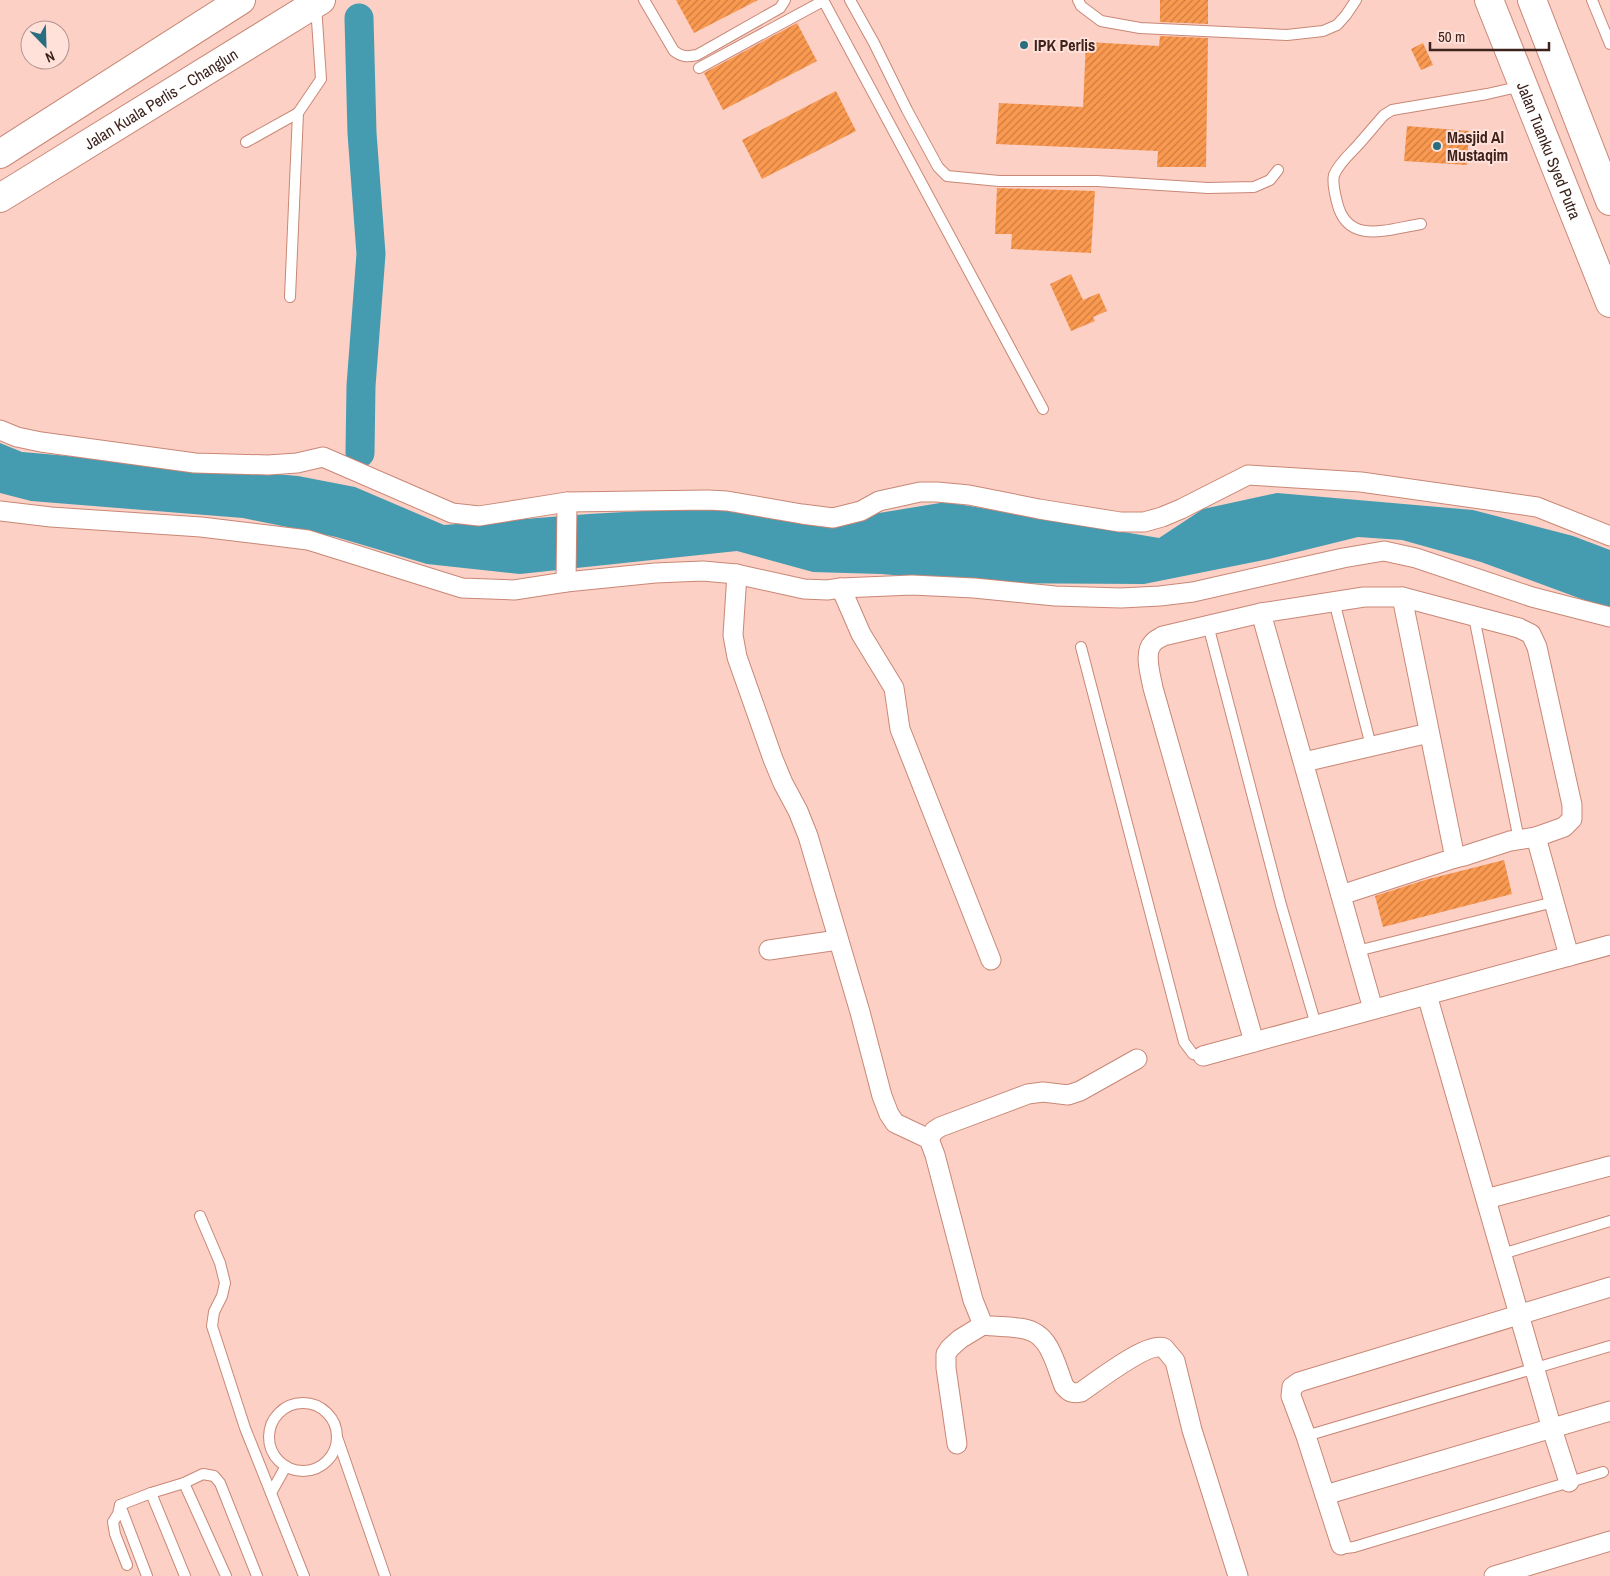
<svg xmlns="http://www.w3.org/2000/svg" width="1610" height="1576" font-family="'Archivo Narrow',sans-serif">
<defs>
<pattern id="building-hatch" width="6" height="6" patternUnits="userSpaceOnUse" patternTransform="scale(1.25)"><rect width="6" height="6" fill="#fa9950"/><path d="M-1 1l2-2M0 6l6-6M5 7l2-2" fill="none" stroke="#cc7c42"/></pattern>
</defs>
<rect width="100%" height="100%" fill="#fcd0c5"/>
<path fill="#459baf" d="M0,443L22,452L298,476L355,487L444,525L589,514L695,508L774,514L840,527L879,513L946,502L1159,538L1203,509L1277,493L1473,510L1573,536L1610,550V607L1595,604L1481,562L1402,540L1358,537L1269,559L1144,584L992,583L881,574L813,572L737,551L520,574L427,564L336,537L243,518L31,501L0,493Z"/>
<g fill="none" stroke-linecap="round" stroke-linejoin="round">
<path stroke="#459baf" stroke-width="29" d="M359,18L362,133L371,254L361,386L360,453"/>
</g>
<g fill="url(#building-hatch)">
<path d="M676,0H758L694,33Z"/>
<path d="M1160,0H1208V24L1160,22Z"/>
<path d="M797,23L817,61L723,110L704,73Z"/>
<path d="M1160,36L1208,38L1206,167H1157L1158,151L996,144L999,103L1083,107L1086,42L1159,46Z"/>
<path d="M1423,43L1433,65L1421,70L1411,49Z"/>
<path d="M836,91L856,131L762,179L742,140Z"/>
<path d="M1407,126L1469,131L1467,165L1404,161Z"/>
<path d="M997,188L1095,191L1091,253L1011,249L1012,234H995Z"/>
<path d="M1071,274L1083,300L1099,293L1107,311L1093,317L1095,321L1071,331L1050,284Z"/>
<path d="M1504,860L1512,894L1383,927L1375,896L1425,880Z"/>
</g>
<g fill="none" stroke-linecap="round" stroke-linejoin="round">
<defs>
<g id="lane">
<path d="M644,0L674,51C682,57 687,57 697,55L780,8L785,0"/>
<path d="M823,0L1043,409"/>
<path d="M850,0L874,43L907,110L938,167L947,176L999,181H1097L1208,188L1254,187L1270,180L1278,170"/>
<path d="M1078,0L1081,6L1101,21L1140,28L1287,35L1323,31L1337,25L1346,15L1356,0"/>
<path d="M1592,0L1610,44"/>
<path d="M699,68L823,1"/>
<path d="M246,142L298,113L321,79L316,6"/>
<path d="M1421,224C1388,229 1347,246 1337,202C1335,194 1332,183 1334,175C1339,163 1350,154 1358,145C1367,135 1375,125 1384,115L1392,110L1487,94L1522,86"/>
<path d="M290,297L298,113"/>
<path d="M1334,601L1371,746"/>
<path d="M1474,617L1519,840"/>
<path d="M1208,625L1281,905L1316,1025"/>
<path d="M1081,647L1184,1042L1193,1054L1203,1056"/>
<path d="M1357,951L1554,902"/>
<path d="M200,1216L220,1263L225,1283L222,1296L214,1312L212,1326L245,1428L304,1576"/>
<path d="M1502,1254L1610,1221"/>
<circle cx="303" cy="1437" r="34"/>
<path d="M1306,1436L1610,1346"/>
<path d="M338,1440L385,1576"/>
<path d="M184,1483L226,1576"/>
<path d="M151,1493L185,1576"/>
<path d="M271,1493L286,1466"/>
<path d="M120,1505L147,1576"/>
<path d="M1341,1545L1346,1548L1354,1547L1603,1472"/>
<path d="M127,1565L115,1534L113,1522L118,1514L120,1505L151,1493L184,1483L203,1474L214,1476L220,1483L257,1576"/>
</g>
<g id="street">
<path d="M0,430L17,437L41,442L195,463L268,465L297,463L323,457L452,513L479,516L567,502L708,500L727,501L802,514L833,518L861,511L879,501L920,492H937L969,495L1039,509L1120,522H1144L1162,517L1181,509L1248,475L1361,482L1537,507L1610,536"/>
<path d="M0,511L51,517L201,527L308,540L462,588L514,590L566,582L655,573L703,571L736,574L804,589L827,590L841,588L912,585L974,588L1055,596L1121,598L1160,596L1193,592L1343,558L1384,551L1416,558L1532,597L1610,617"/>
<path d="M737,574L733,635L737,657L773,759L783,783L798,811L808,836L860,1012L882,1096L889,1114L895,1123L929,1139L935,1155L973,1300L983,1325C995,1327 1006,1326 1018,1328C1050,1330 1054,1361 1064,1386C1069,1392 1072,1394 1081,1392C1096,1382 1148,1341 1164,1348L1175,1361L1192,1430L1238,1576"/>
<path d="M566,582L567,502"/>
<path d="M841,588L861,634L894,688L900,729L991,960"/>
<path d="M1402,597L1455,858"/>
<path d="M1261,613L1373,1009"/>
<path d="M1304,762L1429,733"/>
<path d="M1536,837L1569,956"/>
<path d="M769,950L838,940"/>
<path d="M1427,995L1552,1429L1569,1482"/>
<path d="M1254,1042L1153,688C1151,676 1143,653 1153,643C1155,640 1160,638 1163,636L1261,613L1364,597H1402L1519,628L1531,634L1537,647L1572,805V819L1564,827L1536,837L1510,841L1464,856L1455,858L1341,895"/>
<path d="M1203,1056L1610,945"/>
<path d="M929,1139L934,1131L940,1127L1028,1094L1043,1092L1068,1095L1080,1091L1137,1059"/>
<path d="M1486,1199L1610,1166"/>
<path d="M957,1444L946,1368V1354L950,1348L960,1339L983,1325"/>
<path d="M1325,1495L1610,1411"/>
<path d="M1341,1545L1306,1436L1291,1396L1292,1387L1299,1382L1610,1287"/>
<path d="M1494,1576L1610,1541"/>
</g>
<g id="primary">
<path id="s1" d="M1489,0L1610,303"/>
<path d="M1532,0L1610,201"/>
</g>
<g id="highway">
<path d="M0,154L241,0"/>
<path id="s2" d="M0,198L321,0"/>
</g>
</defs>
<use href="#lane" stroke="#c98776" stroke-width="12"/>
<use href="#street" stroke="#c98776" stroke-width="21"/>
<use href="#primary" stroke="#c98776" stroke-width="30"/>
<use href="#highway" stroke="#c98776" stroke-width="30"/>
<use href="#lane" stroke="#fff" stroke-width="10"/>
<use href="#street" stroke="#fff" stroke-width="19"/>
<use href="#primary" stroke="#fff" stroke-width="28"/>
<use href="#highway" stroke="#fff" stroke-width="28"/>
</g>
<g fill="#296e7e" stroke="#ffe1da" stroke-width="2">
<circle cx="1024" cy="45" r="5"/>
<circle cx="1437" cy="146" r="5"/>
</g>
<g text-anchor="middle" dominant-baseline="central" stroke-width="4" stroke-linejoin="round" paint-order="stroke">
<g font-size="16" font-weight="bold" fill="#3d231c" stroke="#ffe1da" text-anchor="start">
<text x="1034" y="45">IPK Perlis</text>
<text x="1447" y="137">Masjid Al<tspan x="1447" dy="18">Mustaqim</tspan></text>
</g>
<g font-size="16" fill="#3d231c" stroke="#ffe1da">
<text stroke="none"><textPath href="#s2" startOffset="189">Jalan Kuala Perlis – Changlun</textPath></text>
<text stroke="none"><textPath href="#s1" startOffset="162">Jalan Tuanku Syed Putra</textPath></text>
</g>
</g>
<g transform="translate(45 45) rotate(157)"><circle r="24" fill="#ffe1da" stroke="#b1958e"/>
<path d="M0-4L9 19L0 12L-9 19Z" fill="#296e7e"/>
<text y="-8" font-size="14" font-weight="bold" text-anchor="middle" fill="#3d231c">N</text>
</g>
<path d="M1430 42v8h119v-8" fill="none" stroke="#3d231c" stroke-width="2.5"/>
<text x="1438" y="42" font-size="15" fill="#3d231c" stroke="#ffe1da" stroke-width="4" paint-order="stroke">50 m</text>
</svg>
